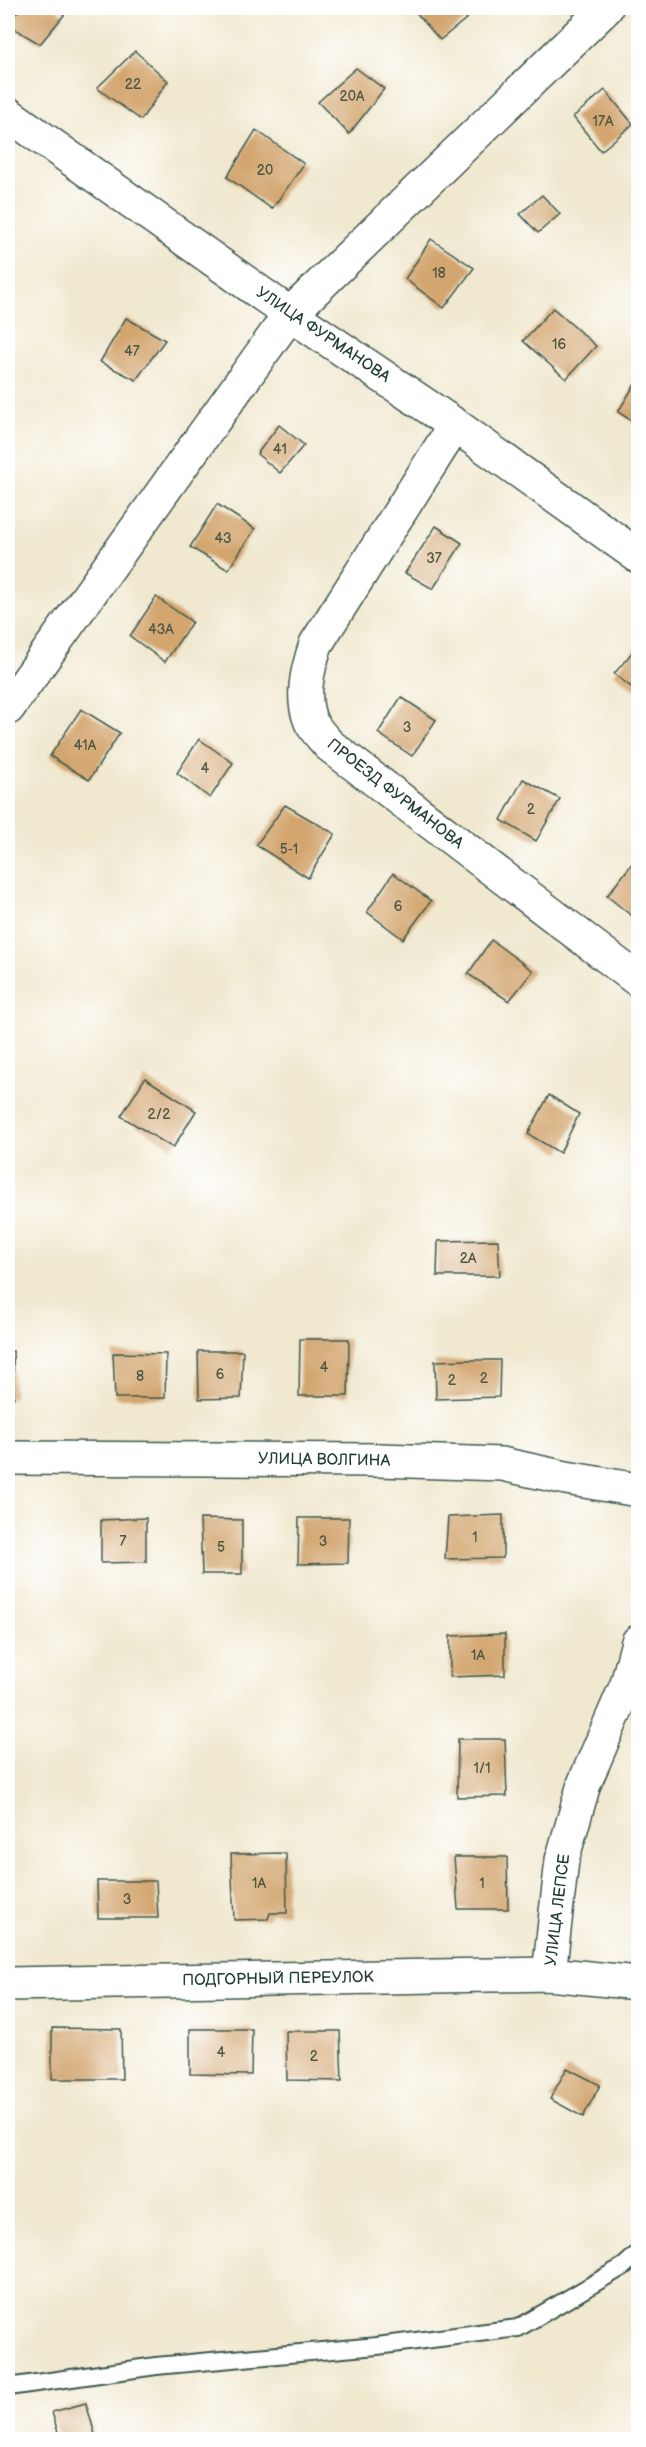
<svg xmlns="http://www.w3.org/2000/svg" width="646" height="2447" font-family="'Balsamiq Sans',sans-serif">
<rect width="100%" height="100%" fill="#fff"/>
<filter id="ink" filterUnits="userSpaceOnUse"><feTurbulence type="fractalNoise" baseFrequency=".0167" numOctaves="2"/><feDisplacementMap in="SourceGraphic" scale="12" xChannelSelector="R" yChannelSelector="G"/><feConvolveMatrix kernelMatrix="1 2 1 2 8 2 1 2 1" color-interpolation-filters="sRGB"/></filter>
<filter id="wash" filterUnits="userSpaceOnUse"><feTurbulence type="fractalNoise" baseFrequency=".008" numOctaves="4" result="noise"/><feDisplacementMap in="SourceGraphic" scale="24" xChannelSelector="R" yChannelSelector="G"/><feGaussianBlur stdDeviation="1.35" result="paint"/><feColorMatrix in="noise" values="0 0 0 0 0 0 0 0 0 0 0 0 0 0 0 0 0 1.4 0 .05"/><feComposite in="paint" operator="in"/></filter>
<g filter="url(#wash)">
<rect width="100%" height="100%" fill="#f0e8cf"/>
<g id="blocks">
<g fill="#d3a66f">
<path d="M21,8H55L64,15L40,44L8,25V22Z"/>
<path d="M412,8H466L472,14L440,40Z"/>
<path d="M135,51L168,81L141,120L97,88Z"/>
<path d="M356,68L384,89L349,134L318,102Z"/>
<path d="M605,90L633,124L601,151L573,117Z"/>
<path d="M256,130L304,164L272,209L227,177Z"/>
<path d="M542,195L560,214L538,233L520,214Z"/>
<path d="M8,221L16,227L8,237Z"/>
<path d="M431,239L474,268L444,308L405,279Z"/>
<path d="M553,308L596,346L566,379L523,341Z"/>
<path d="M126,318L165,340L136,380L100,362Z"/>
<path d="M638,379V425L618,412Z"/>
<path d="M279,425L304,445L280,473L257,454Z"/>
<path d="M217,504L255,529L228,570L190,547Z"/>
<path d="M436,526L462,543L433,589L405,573Z"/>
<path d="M156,597L192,622L165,662L130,636Z"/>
<path d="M638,645V692L614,674Z"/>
<path d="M401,697L436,720L412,756L378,733Z"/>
<path d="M81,709L120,733L89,780L50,756Z"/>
<path d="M199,739L233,763L210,798L177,773Z"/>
<path d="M523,779L560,799L536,841L501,820Z"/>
<path d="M285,805L335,834L308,878L256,845Z"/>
<path d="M638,856V921L607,896Z"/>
<path d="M393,873L431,901L403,939L367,912Z"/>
<path d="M491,940L533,971L509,1001L468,974Z"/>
<path d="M145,1078L196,1111L173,1148L121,1116Z"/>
<path d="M549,1095L579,1114L560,1153L528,1134Z"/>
<path d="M498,1240L500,1276H437L438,1241Z"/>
<path d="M300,1339H349L348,1396H299Z"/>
<path d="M8,1351H13L14,1398H8Z"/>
<path d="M198,1351H243L241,1398L199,1399Z"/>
<path d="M113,1353L166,1354L165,1398H115Z"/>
<path d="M468,1360H500L499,1397L436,1399L435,1361Z"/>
<path d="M503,1515V1558L445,1559L448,1517Z"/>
<path d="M146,1518V1562L101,1563V1520Z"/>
<path d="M299,1518H349L348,1563L298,1564Z"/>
<path d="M200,1519L242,1520V1574H202Z"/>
<path d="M505,1634V1675L450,1677V1636Z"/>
<path d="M458,1739H505L507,1796L457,1797Z"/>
<path d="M286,1853L287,1913H270L268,1919L234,1920L231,1854Z"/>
<path d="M454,1857H507L508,1909H458Z"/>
<path d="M97,1881H156L158,1918H98Z"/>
<path d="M52,2028L121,2029L122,2079H52Z"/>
<path d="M190,2029H252L251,2075L190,2074Z"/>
<path d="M286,2031H340L342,2081L287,2080Z"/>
<path d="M567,2068L600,2085L583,2117L550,2099Z"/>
<path d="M86,2403L96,2438L60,2439L52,2412Z"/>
</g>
</g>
</g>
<g filter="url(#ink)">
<use href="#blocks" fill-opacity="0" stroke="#3e574b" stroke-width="1.5"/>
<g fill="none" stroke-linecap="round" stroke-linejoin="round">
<defs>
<path id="service" d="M8,2387L156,2366L377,2346L518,2328L624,2266L638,2253"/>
<g id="minor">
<path d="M8,114L290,314L455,425L638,556"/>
<path d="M455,425L316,644C308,668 300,697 311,722C315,730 323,738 329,745L638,980"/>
<path d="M8,708L290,314L606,8"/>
<path d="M8,1458L379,1460L502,1464L566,1478L638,1490"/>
<path d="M549,1974L562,1860L584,1784L627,1684L638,1642"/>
<path d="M8,1984L549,1974L638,1983"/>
</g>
</defs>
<use href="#service" stroke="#3e574b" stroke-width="20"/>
<use href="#minor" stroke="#3e574b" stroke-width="36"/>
<use href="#service" stroke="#fff" stroke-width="16"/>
<use href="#minor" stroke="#fff" stroke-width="33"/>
</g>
</g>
<g text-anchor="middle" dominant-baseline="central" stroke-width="4.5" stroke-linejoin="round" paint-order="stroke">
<g font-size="14" fill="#4c5743">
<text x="133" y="84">22</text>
<text x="352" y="96">20А</text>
<text x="603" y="121">17А</text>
<text x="265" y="170">20</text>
<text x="439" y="273">18</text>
<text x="559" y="344">16</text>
<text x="132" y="351">47</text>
<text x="280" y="449">41</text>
<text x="223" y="538">43</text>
<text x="434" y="558">37</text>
<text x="161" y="629">43А</text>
<text x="407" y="727">3</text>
<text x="85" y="745">41А</text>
<text x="205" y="768">4</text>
<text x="531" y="809">2</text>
<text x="289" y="849">5-1</text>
<text x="398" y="906">6</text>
<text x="159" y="1114">2/2</text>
<text x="468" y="1258">2А</text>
<text x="324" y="1367">4</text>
<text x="220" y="1374">6</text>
<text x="140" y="1376">8</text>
<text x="484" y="1378">2</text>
<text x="452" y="1380">2</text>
<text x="475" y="1537">1</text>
<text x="123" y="1541">7</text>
<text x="323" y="1541">3</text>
<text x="221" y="1547">5</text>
<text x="478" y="1655">1А</text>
<text x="482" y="1768">1/1</text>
<text x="259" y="1883">1А</text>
<text x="482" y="1883">1</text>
<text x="127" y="1899">3</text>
<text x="221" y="2052">4</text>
<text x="314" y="2056">2</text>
</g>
<g font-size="16" fill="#1f3d34" stroke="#fff">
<text transform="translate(323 335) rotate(34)">УЛИЦА ФУРМАНОВА</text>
<text transform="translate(395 794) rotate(38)">ПРОЕЗД ФУРМАНОВА</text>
<text transform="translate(324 1460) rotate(1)">УЛИЦА ВОЛГИНА</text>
<text transform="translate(558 1910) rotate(-83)">УЛИЦА ЛЕПСЕ</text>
<text transform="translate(278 1979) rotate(-1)">ПОДГОРНЫЙ ПЕРЕУЛОК</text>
</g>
</g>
<rect width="646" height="2447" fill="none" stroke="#fff" stroke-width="30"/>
</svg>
